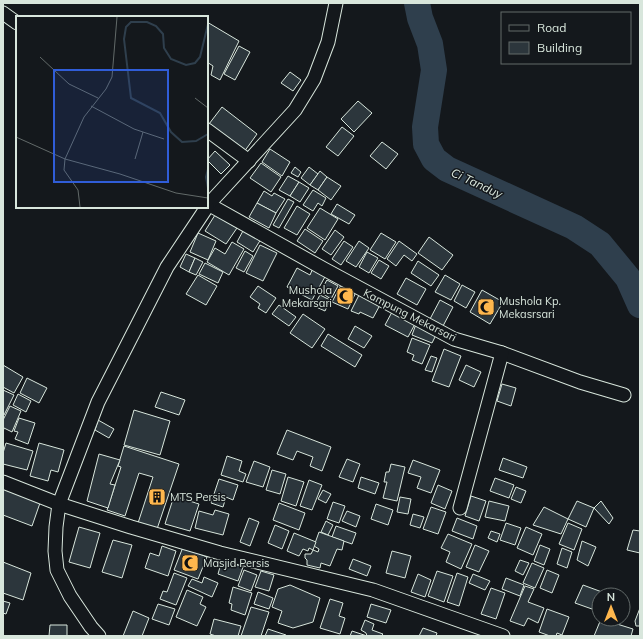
<svg xmlns="http://www.w3.org/2000/svg" width="643" height="639" font-family="Mulish,sans-serif">
<rect width="100%" height="100%" fill="#14181c"/>
<g fill="none" stroke-linecap="round" stroke-linejoin="round">
<path stroke="#2f3f4d" stroke-width="26" d="M417,3L420,18L430,44L434,70L425,127L426,144L434,159L447,169L574,227L600,244L628,278L640,305"/>
</g>
<g fill="#2c363c" stroke="#d8e6dc">
<path d="M207,22L239,41L220,80L211,75L213,66L207,62Z"/>
<path d="M239,46L250,52L235,80L224,74Z"/>
<path d="M290,72L301,80L293,91L281,83Z"/>
<path d="M358,101L372,113L354,132L341,119Z"/>
<path d="M222,107L257,134L244,152L209,124Z"/>
<path d="M342,127L354,136L338,156L326,147Z"/>
<path d="M382,142L398,154L386,169L370,156Z"/>
<path d="M270,149L290,162L282,176L262,162Z"/>
<path d="M215,151L230,165L221,174L207,160Z"/>
<path d="M261,163L281,177L271,192L250,178Z"/>
<path d="M295,167L301,172L298,177L291,173Z"/>
<path d="M309,167L318,174L310,185L301,178Z"/>
<path d="M320,171L327,177L318,190L310,185Z"/>
<path d="M288,176L299,182L290,196L279,190Z"/>
<path d="M327,177L341,186L331,200L318,190Z"/>
<path d="M299,182L309,188L300,202L290,196Z"/>
<path d="M313,190L326,198L322,206L318,203L313,211L303,205Z"/>
<path d="M264,191L272,196L274,193L285,199L276,213L257,203Z"/>
<path d="M288,199L294,202L279,228L273,225Z"/>
<path d="M257,203L276,213L269,228L249,217Z"/>
<path d="M337,204L355,215L349,224L331,214Z"/>
<path d="M297,206L310,214L297,235L284,228Z"/>
<path d="M320,208L338,219L325,240L307,228Z"/>
<path d="M215,215L237,228L226,244L205,231Z"/>
<path d="M244,229L261,239L253,252L237,242Z"/>
<path d="M305,229L323,241L315,253L297,241Z"/>
<path d="M335,230L344,237L331,255L322,249Z"/>
<path d="M198,233L216,241L208,260L190,252Z"/>
<path d="M381,233L396,242L385,259L370,250Z"/>
<path d="M429,237L453,255L442,270L418,253Z"/>
<path d="M344,241L353,247L341,265L332,259Z"/>
<path d="M359,241L369,248L356,267L346,261Z"/>
<path d="M399,241L417,254L412,261L404,255L396,266L387,259Z"/>
<path d="M232,242L244,249L229,275L207,262L215,248L225,254Z"/>
<path d="M260,245L277,253L263,281L246,273Z"/>
<path d="M245,251L253,256L244,272L236,268Z"/>
<path d="M367,252L378,258L369,273L359,267Z"/>
<path d="M186,254L195,258L189,272L180,267Z"/>
<path d="M195,258L203,262L196,275L189,272Z"/>
<path d="M379,260L389,266L381,279L371,273Z"/>
<path d="M418,261L439,275L431,286L411,273Z"/>
<path d="M205,263L223,272L218,283L199,274Z"/>
<path d="M297,268L310,275L313,268L326,275L312,300L287,287Z"/>
<path d="M198,275L217,286L206,305L186,294Z"/>
<path d="M445,275L460,284L451,300L435,292Z"/>
<path d="M406,278L426,289L417,305L397,294Z"/>
<path d="M327,280L338,286L331,299L320,292Z"/>
<path d="M342,283L357,290L348,309L332,302Z"/>
<path d="M462,285L475,292L466,308L454,301Z"/>
<path d="M258,286L276,298L266,313L258,308L260,304L250,297Z"/>
<path d="M482,290L503,302L490,324L470,312Z"/>
<path d="M320,295L330,300L325,311L314,306Z"/>
<path d="M359,295L380,305L373,318L360,312L359,314L351,311Z"/>
<path d="M440,300L453,307L443,326L430,319Z"/>
<path d="M279,305L296,317L289,326L272,314Z"/>
<path d="M392,312L415,324L408,337L385,325Z"/>
<path d="M303,314L325,329L312,348L290,333Z"/>
<path d="M416,324L437,333L432,343L412,335Z"/>
<path d="M355,326L372,336L364,348L348,339Z"/>
<path d="M328,334L362,355L355,367L321,346Z"/>
<path d="M412,338L430,345L422,364L412,360L414,355L407,352Z"/>
<path d="M444,349L461,356L449,387L432,381Z"/>
<path d="M431,356L437,358L432,372L425,370Z"/>
<path d="M3,365L23,377L14,393L3,387Z"/>
<path d="M466,365L481,372L474,387L459,380Z"/>
<path d="M27,378L47,388L39,403L20,393Z"/>
<path d="M502,384L516,388L511,406L497,401Z"/>
<path d="M3,390L14,395L4,415L3,414Z"/>
<path d="M161,392L185,400L179,415L155,407Z"/>
<path d="M18,394L31,401L26,412L13,405Z"/>
<path d="M10,406L21,411L12,432L4,428L3,432V420Z"/>
<path d="M134,410L170,421L160,455L124,445Z"/>
<path d="M19,418L35,423L28,444L15,439L18,432L14,431Z"/>
<path d="M98,420L114,429L109,438L95,430Z"/>
<path d="M287,430L331,447L322,471L310,466L313,457L297,451L293,460L277,454Z"/>
<path d="M6,443L33,451L27,470L3,464V453Z"/>
<path d="M39,443L64,450L58,472L51,470L48,481L30,476Z"/>
<path d="M124,446L179,464L157,529L138,523L153,477L139,473L125,516L107,510L121,467L118,466Z"/>
<path d="M99,454L120,460L110,484L115,485L108,508L87,501Z"/>
<path d="M227,456L242,461L239,471L246,474L243,482L221,475Z"/>
<path d="M503,458L527,467L523,478L499,470Z"/>
<path d="M347,459L360,464L353,482L339,477Z"/>
<path d="M413,460L440,470L431,493L417,488L421,477L408,473Z"/>
<path d="M254,461L270,467L263,487L246,482Z"/>
<path d="M391,464L405,467L397,501L383,498L387,482H384L386,472H389Z"/>
<path d="M272,470L286,474L280,494L266,490Z"/>
<path d="M288,477L304,482L296,506L281,501Z"/>
<path d="M361,477L379,483L375,494L358,488Z"/>
<path d="M495,478L514,485L509,498L490,491Z"/>
<path d="M219,479L238,485L233,500L226,497L223,507L211,503Z"/>
<path d="M309,480L322,485L312,510L300,506Z"/>
<path d="M438,485L452,491L445,509L431,503Z"/>
<path d="M516,487L526,491L521,503L511,499Z"/>
<path d="M3,489L40,503L32,526L3,515Z"/>
<path d="M323,490L331,494L326,503L318,499Z"/>
<path d="M174,496L199,504L190,531L165,524Z"/>
<path d="M471,496L486,501L479,521L465,516Z"/>
<path d="M400,497L411,499L408,514L397,512Z"/>
<path d="M489,501L509,506L505,521L485,517Z"/>
<path d="M577,501L594,508L586,527L568,519Z"/>
<path d="M601,501L613,518L609,524L594,508Z"/>
<path d="M333,502L345,506L339,523L327,519Z"/>
<path d="M279,503L305,513L299,530L273,520Z"/>
<path d="M376,504L393,510L388,525L371,519Z"/>
<path d="M431,507L446,512L438,534L423,529Z"/>
<path d="M544,507L568,519L561,534L533,525Z"/>
<path d="M215,510L229,514L223,535L195,528L199,511L213,515Z"/>
<path d="M347,511L360,516L356,527L342,521Z"/>
<path d="M413,514L424,517L420,528L410,525Z"/>
<path d="M249,518L259,522L250,546L240,542Z"/>
<path d="M457,518L477,526L473,539L452,531Z"/>
<path d="M326,521L333,525L328,535L321,532Z"/>
<path d="M506,523L521,528L515,545L500,540Z"/>
<path d="M568,523L582,529L574,550L559,544Z"/>
<path d="M275,525L289,531L282,549L268,543Z"/>
<path d="M336,526L356,533L352,544L332,537Z"/>
<path d="M79,527L100,533L90,568L69,562Z"/>
<path d="M526,527L542,534L533,555L517,548Z"/>
<path d="M633,530L640,531V553L627,550Z"/>
<path d="M491,531L500,534L497,542L488,538Z"/>
<path d="M319,532L344,541L342,550L337,549L330,566L321,563L320,568L307,565V560L305,558V554H311L313,550L318,552L319,549L314,546Z"/>
<path d="M294,533L316,542L313,550L309,548L308,551L303,549L299,556L287,551Z"/>
<path d="M448,534L472,544L461,569L446,562L450,552L441,548Z"/>
<path d="M113,540L132,545L122,578L102,572Z"/>
<path d="M582,541L596,547L588,566L577,560Z"/>
<path d="M475,545L489,551L479,572L466,567Z"/>
<path d="M540,545L550,549L544,565L534,561Z"/>
<path d="M162,546L176,551L168,576L145,568L150,553L159,556Z"/>
<path d="M183,547L207,557L198,579L174,570Z"/>
<path d="M562,548L572,552L567,568L557,564Z"/>
<path d="M392,551L411,556L405,578L386,573Z"/>
<path d="M353,559L371,566L367,576L349,569Z"/>
<path d="M222,560L243,567L238,581L218,574Z"/>
<path d="M520,560L529,563L523,575L515,571Z"/>
<path d="M3,562L31,573L23,600L3,593Z"/>
<path d="M532,563L544,568L535,588L523,583Z"/>
<path d="M244,570L257,575L251,591L238,586Z"/>
<path d="M547,570L559,575L552,593L540,588Z"/>
<path d="M261,571L274,575L269,591L255,587Z"/>
<path d="M437,571L453,576L444,602L428,596Z"/>
<path d="M174,573L187,578L176,605L160,599L163,591L167,592Z"/>
<path d="M457,573L468,577L459,606L447,602Z"/>
<path d="M418,574L431,580L425,597L411,592Z"/>
<path d="M473,574L490,581L485,590L469,583Z"/>
<path d="M204,577L218,583L212,597L188,586L192,579L202,583Z"/>
<path d="M506,578L524,585L520,596L502,589Z"/>
<path d="M290,585L320,598L313,622L293,628L278,623L282,611L272,607L278,589Z"/>
<path d="M583,585L602,592V595H599V601H595L592,609L575,603Z"/>
<path d="M525,586L534,589L528,602L544,608L538,623L528,618L524,626L510,621Z"/>
<path d="M233,587L252,593L245,615L231,610L232,604L229,603Z"/>
<path d="M491,588L505,593L496,619L481,614Z"/>
<path d="M187,590L203,597L200,604L206,607L197,626L176,617Z"/>
<path d="M258,592L273,598L269,609L254,604Z"/>
<path d="M330,599L343,603L339,616L345,618L340,634L320,628Z"/>
<path d="M3,601L10,603L6,614L3,613Z"/>
<path d="M158,604L175,609L169,625L152,619Z"/>
<path d="M371,604L391,610L386,623L367,617Z"/>
<path d="M251,607L269,612L261,636H241Z"/>
<path d="M640,608V626H636L635,621Z"/>
<path d="M547,609L569,617L562,635L557,633L556,636H550L539,632Z"/>
<path d="M133,611L149,618L142,636H123Z"/>
<path d="M214,619L241,626L238,636H216L210,634Z"/>
<path d="M601,619L633,629L631,636H594Z"/>
<path d="M365,620L374,624L372,630L383,634L381,636H367L366,633L361,630Z"/>
<path d="M50,625H67V636H49Z"/>
<path d="M423,628L437,633L436,636H419Z"/>
<path d="M268,629L286,635V636H265Z"/>
<path d="M352,631L367,636H350Z"/>
</g>
<g fill="none" stroke-linecap="round" stroke-linejoin="round">
<defs>
<g id="minor">
<path d="M3,13L17,23"/>
<path d="M207,130L249,161"/>
<path d="M208,204L324,269L454,339L502,353L580,382L624,395"/>
<path d="M207,206L295,110L314,79L328,42L336,3"/>
<path d="M3,482L59,504L131,527L220,553L373,590L503,636"/>
<path d="M460,508L502,353"/>
<path d="M99,636L91,627L70,596L57,570L55,551L56,527L59,504L98,402L167,267L207,207"/>
</g>
</defs>
<use href="#minor" stroke="#d8e6dc" stroke-width="15"/>
<use href="#minor" stroke="#14181c" stroke-width="13"/>
</g>
<defs>
<symbol id="mosque-square" viewBox="-11 -11 22 22"><rect x="-9" y="-9" width="18" height="18" rx="4" fill="#ffb74d" stroke="#14181c"/><path d="M3.5-4.9A6 6 0 1 0 3.5 4.9A5 5 0 1 1 3.5-4.9Z" fill="#111"/></symbol>
<symbol id="building-square" viewBox="-11 -11 22 22"><rect x="-9" y="-9" width="18" height="18" rx="4" fill="#ffb74d" stroke="#14181c"/><path d="M-4-6H4V6H1V3H-1V6H-4ZM-2.5-4.3h1.7v1.8h-1.7ZM.8-4.3h1.7v1.8H.8ZM-2.5-1h1.7V.8h-1.7ZM.8-1h1.7V.8H.8Z" fill="#111"/></symbol>
</defs>
<g fill-rule="evenodd">
<use href="#mosque-square" x="335" y="286" width="20" height="20"/>
<use href="#mosque-square" x="476" y="297" width="20" height="20"/>
<use href="#building-square" x="147" y="487" width="20" height="20"/>
<use href="#mosque-square" x="180" y="553" width="20" height="20"/>
</g>
<g text-anchor="middle" dominant-baseline="central" stroke-width="3" stroke-linejoin="round" paint-order="stroke">
<g font-size="11" fill="#d8e6dc" stroke="#14181c" text-anchor="start">
<text x="332" y="290" text-anchor="end">Mushola<tspan x="332" dy="13">Mekarsari</tspan></text>
<text x="499" y="301">Mushola Kp.<tspan x="499" dy="13">Mekasrsari</tspan></text>
<text x="170" y="497">MTS Persis</text>
<text x="203" y="563">Masjid Persis</text>
</g>
<g font-size="11" fill="#d8e6dc" stroke="#14181c">
<text transform="translate(410 315) rotate(27)">Kampung Mekarsari</text>
</g>
<g font-size="12" font-style="italic" fill="#d8e6dc" stroke="#14181c">
<text transform="translate(477 183) rotate(25)">Ci Tanduy</text>
</g>
</g>
<g transform="translate(16 16)">
<rect width="192" height="192" fill="#14181c"/>
<path fill="none" stroke="#2f3f4d" stroke-width="2" d="M192,8L184,41L179,47L170,49L155,43L148,32L147,18L140,10L131,6H115L110,11L108,23L115,82L144,97L155,116L166,126L180,125L192,118M192,153L190,161L192,172"/>
<path fill="none" stroke="#626a69" stroke-width="1" d="M24,41L53,68L82,82M179,82L192,92M75,90L118,113L148,123M0,121L49,143L104,158L160,177L192,182M119,143L127,116M64,191L62,174L48,154L49,143L68,101L90,73L96,61L101,1"/>
<path fill="#305dd8" fill-opacity="0.15" stroke="#305dd8" stroke-width="2" d="M38,54H152V166H38Z"/>
<rect width="192" height="192" fill="none" stroke="#d8e6dc" stroke-width="2"/>
</g>
<rect width="643" height="639" fill="none" stroke="#d8e6dc" stroke-width="8"/>
<rect x="501" y="12" width="130" height="52" fill="#14181c" stroke="#626a69"/>
<rect x="509" y="25" width="20" height="6" fill="#14181c" stroke="#626a69"/>
<text x="537" y="32" font-size="12" fill="#d8e6dc">Road</text>
<rect x="509" y="42" width="20" height="12" fill="#2c363c" stroke="#626a69"/>
<text x="537" y="52" font-size="12" fill="#d8e6dc">Building</text>
<g transform="translate(611 607)"><circle r="19" fill="#14181c" stroke="#626a69"/>
<path d="M0-3L7 15L0 10L-7 15Z" fill="#ffb74d"/>
<text y="-6" font-size="11" font-weight="bold" text-anchor="middle" fill="#d8e6dc">N</text>
</g>
</svg>
